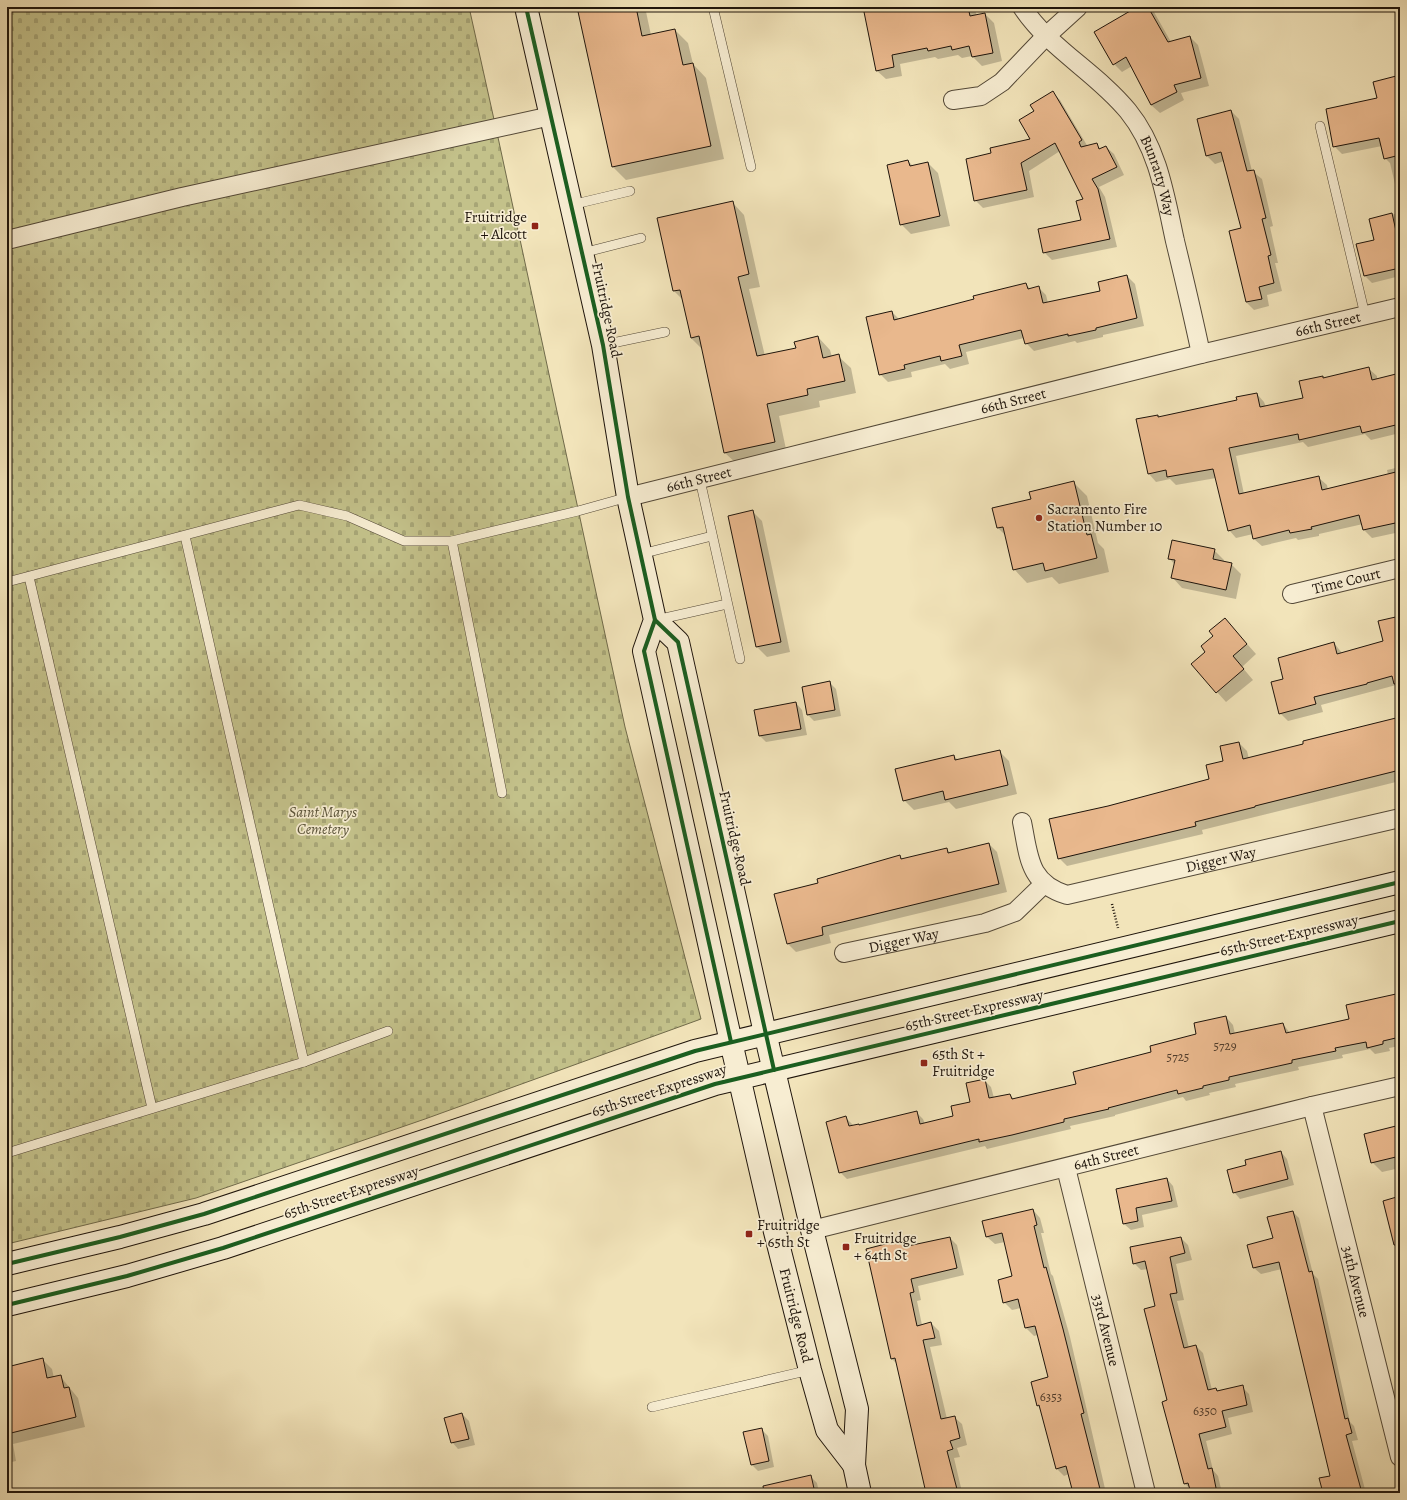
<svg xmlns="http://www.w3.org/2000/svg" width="1407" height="1500" font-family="Alegreya,serif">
<defs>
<pattern id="cemetery-stones" width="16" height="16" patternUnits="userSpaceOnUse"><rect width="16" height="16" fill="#c3c18a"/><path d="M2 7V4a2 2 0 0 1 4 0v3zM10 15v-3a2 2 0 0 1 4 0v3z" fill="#a7a576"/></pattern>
</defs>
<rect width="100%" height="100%" fill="#f2e4ba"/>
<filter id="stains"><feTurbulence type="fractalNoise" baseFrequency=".005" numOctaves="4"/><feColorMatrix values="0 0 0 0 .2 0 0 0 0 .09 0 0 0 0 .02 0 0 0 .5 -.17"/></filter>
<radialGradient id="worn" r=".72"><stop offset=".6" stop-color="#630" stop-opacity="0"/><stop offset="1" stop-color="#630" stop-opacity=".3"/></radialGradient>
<path fill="url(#cemetery-stones)" stroke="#706a4a" d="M7,7H469L499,142L625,727L701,1019L425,1119L196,1198L7,1244Z"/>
<g fill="#0003">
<path d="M578,7H645L651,35L675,30L688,43L693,64L706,78L724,159L626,180L613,167Z"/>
<path d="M868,7H974L977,16L985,14L994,23L1002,61L982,66L972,56L962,58L958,55L938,59L935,57L900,64L902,76L886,79L876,70Z"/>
<path d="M1139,7H1149L1154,12L1171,42L1190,37L1198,45L1209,86L1181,93L1184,100L1160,113L1151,105L1132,66L1122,72L1114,64Z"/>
<path d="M1400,77V205L1390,163L1385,158L1382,146L1342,154L1334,146Z"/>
<path d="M1053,93L1060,100L1088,147L1096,145L1101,149L1106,147L1114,154L1124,175L1099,187L1105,197L1117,247L1052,260L1044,252L1082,221L1084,200L1060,151L1029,171L1034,197L983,208L975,200L992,154L1032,140L1036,112Z"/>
<path d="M1231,111L1239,119L1252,171L1262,179L1273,226L1270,227L1278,263H1275L1282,291L1267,295L1269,306L1254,310L1246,302L1242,229L1224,161L1215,164L1207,156Z"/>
<path d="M908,161L913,166L928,163L938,173L950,226L911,234L901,224Z"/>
<path d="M732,202L744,215L760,287L749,289L765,356L797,349L818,337L830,350L832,357L838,356L851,368L856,393L819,401L820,407L779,416L787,454L738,465L725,453L702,349L691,338L683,300L674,291Z"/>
<path d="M1400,213V276L1372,283L1364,275L1375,241L1370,219Z"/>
<path d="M1127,276L1135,284L1144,326L1103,335V337L1077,343L1075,341L1034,351L1026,343L1024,338L966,352L969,364L950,369L945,364L911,372L912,377L888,382L880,374L892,312L899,319L975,300L1026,284L1031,290L1039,288L1046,295L1048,303L1101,292Z"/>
<path d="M1369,369L1377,376V380L1400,374V423H1398L1400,433L1371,440L1365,434L1308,447L1303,442L1236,456L1244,494L1319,478L1327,485L1328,490L1388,475L1387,470L1400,467V532L1372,538L1364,530L1363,524L1319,534V536L1298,540L1296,538L1262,546L1254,539L1253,534L1236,538L1229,530L1216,478L1176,485L1170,479L1156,482L1149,474L1157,416L1159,418L1238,401L1257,394L1264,402L1266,407L1304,399L1322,377L1324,379Z"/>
<path d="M1073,482L1087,496L1098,543L1104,549L1109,572L1059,584L1052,577L1027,583L1014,569L1006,536L998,528L1032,500Z"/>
<path d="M752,511L762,521L790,652L767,657L757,647Z"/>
<path d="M1214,550L1224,560V562L1231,564L1241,574L1236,599L1182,588L1173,578L1175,565L1169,558Z"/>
<path d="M1400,617V684L1321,705L1323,712L1288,721L1280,713L1285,679L1334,643L1342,653L1385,642Z"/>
<path d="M1225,619L1256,654L1242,667L1253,680L1226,702L1217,692L1207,652Z"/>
<path d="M829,682L836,689L841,716L814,721L808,715L803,688Z"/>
<path d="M796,703L802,710L807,735L766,742L760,736Z"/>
<path d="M1400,718V781L1202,830L1203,834L1067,866L1059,858L1108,807L1210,780L1239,743L1247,751L1249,759Z"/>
<path d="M999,751L1009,761L1017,794L956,809L949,802L914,810L904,800L954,756L958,760Z"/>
<path d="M989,844L997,852L1007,892L829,935L831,943L796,952L788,944L819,884L900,857L903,859L946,849L951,853Z"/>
<path d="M1396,995L1400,1000V1046L1389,1048L1390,1051L1375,1054L1370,1049L1342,1055L1343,1058L1298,1067L1299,1070L1235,1084L1236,1087L1209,1093L1210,1095L1186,1101L1183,1097L1115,1115V1116L1070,1126L1071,1129L987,1149L985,1146L847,1179L840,1172L846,1118L854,1126H860L916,1112L923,1119L925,1124L954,1117L972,1102L984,1080L991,1087L994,1098L1010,1095L1015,1100L1077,1084L1197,1035L1226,1017L1233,1025L1235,1034L1283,1024L1290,1033L1350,1020Z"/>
<path d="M1400,1126V1168L1382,1172L1372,1162Z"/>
<path d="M1281,1152L1287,1159L1294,1185L1240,1199L1234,1192Z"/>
<path d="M1167,1179L1173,1186L1178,1207L1142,1215L1144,1227L1131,1230L1124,1224L1117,1189Z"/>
<path d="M1400,1197V1261L1384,1202Z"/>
<path d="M1033,1210L1040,1218L1044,1233H1041L1051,1274L1053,1276L1070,1337L1106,1493H1073L1069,1474L1064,1476L1056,1468L1041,1409L1038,1406L1049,1378L1038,1335L1034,1336L1026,1328L1021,1308L1012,1310L1004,1302L1013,1277L1005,1242L995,1244L987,1237L984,1222Z"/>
<path d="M1293,1212L1299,1218L1313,1274L1318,1279L1350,1422L1354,1426L1358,1440L1352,1441L1366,1493H1324L1331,1476L1282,1269L1261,1274L1254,1268L1248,1246L1274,1239Z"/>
<path d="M950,1238L957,1245L964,1275L918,1286L921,1300L917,1301L922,1325L931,1323L939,1331L942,1345L930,1347L947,1419L954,1417L962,1424L967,1445L957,1448L960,1457L954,1458L962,1492L965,1493H927L897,1364L892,1359L901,1241L907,1247Z"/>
<path d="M1181,1238L1188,1245L1192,1260L1176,1264L1184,1300L1177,1301L1189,1348L1196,1346L1203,1353L1212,1390L1216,1389L1218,1391L1242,1387L1249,1394L1253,1412L1228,1418L1232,1434L1206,1441L1213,1470L1218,1476L1222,1493H1192L1191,1489L1185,1484L1163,1402L1169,1401L1156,1307L1148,1269L1141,1270L1134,1263L1131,1248Z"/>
<path d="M42,1359L52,1369L54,1378L60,1376L78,1398L85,1427L13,1444L16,1461L7,1463V1368Z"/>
<path d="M462,1414L469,1421L475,1445L458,1449L452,1442Z"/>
<path d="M761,1429L768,1436L774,1467L758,1471L751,1464Z"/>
<path d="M811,1477L817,1483L819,1493H788Z"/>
</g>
<g fill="#e9b88d" stroke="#1e140b">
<path d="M577,7H636L642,36L675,29L683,65L693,63L711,146L612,167Z"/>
<path d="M863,7H968L970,16L985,13L993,53L972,57L969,46L952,50L951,46L928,51L927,48L892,55L894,67L876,71Z"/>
<path d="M1137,7H1148L1168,42L1190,36L1201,78L1174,85L1177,92L1151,105L1126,57L1113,65L1094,32Z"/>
<path d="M1400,75V155L1384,159L1379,138L1333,147L1326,109L1377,98L1373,82Z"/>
<path d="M1053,91L1082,140L1079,142L1081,147L1097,143L1099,149L1106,146L1117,167L1092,179L1098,189L1110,239L1043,253L1038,229L1081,220L1076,201L1083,199L1055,143L1021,163L1027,190L974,201L966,159L991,153L990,148L1030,139L1019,120L1034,111L1030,105Z"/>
<path d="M1231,110L1247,171L1254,170L1266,218L1262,219L1271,255L1268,256L1274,283L1259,287L1262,299L1246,302L1229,231L1241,228L1221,152L1206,156L1197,119Z"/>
<path d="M908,160L910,166L928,162L940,216L900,225L887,165Z"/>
<path d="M733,201L749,274L738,277L757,356L796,348L794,342L818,336L823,358L839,354L845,381L807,389L808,395L767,404L775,442L724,453L699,336L691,338L680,290L673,291L657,218Z"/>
<path d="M1392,213L1400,249V268L1364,276L1356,244L1374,240L1369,219Z"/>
<path d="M1127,275L1137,318L1096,328V330L1068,336V334L1025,344L1021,330L959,345L962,356L941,361L940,356L904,365L905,369L879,375L866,317L892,311L894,320L974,299L973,296L1026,283L1028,289L1039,286L1043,303L1100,291L1098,282Z"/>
<path d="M1369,367L1372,380L1400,373V424L1362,433L1360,426L1299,440L1298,434L1229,448L1239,494L1319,476L1322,490L1400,471V522L1363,530L1359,515L1311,527L1312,529L1290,533L1289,530L1253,539L1250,525L1228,531L1213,469L1167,477L1166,470L1148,474L1136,419L1158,415V417L1237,400L1236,397L1257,393L1260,407L1303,398L1299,381L1323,376V378Z"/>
<path d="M1074,481L1087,535L1091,534L1097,558L1045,571L1043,563L1013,570L1003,527L997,528L992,508L1031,499L1029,492Z"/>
<path d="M753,510L781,642L756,647L728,516Z"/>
<path d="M1172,540L1215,549L1213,559L1232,563L1226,590L1171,578L1175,560L1168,559Z"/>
<path d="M1400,616V683L1394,684L1392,676L1367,683V684L1314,697L1316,704L1279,714L1271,682L1283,679L1278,658L1334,642L1337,654L1383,641L1378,621Z"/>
<path d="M1225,618L1247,644L1233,656L1244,669L1216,693L1191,664L1205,652L1201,646L1213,636L1209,631Z"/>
<path d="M830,681L835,710L807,715L802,687Z"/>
<path d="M796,702L801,729L759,736L754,710Z"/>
<path d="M1400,717V770L1255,806V807L1195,822L1196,826L1058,859L1049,819L1108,806L1209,779L1206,765L1223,761L1220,746L1239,742L1243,759L1303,744V741Z"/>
<path d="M1000,750L1008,785L945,800L943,791L903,801L895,769L954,755L955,760Z"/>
<path d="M989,843L999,884L822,927L823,935L787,944L774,894L818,883L817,879L900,855L901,859L947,848L948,853Z"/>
<path d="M1396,994L1400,1011V1037L1383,1041V1044L1367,1048L1366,1042L1335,1048L1336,1051L1292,1060V1063L1229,1077V1080L1203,1086V1088L1178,1094L1177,1090L1108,1108L1109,1109L1064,1119V1122L1012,1135L979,1142V1139L839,1173L826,1122L846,1116L849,1126L859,1124V1125L917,1111L920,1124L953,1116L951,1106L970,1102L966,1083L985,1079L989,1098L1010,1094L1012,1099L1076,1084L1073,1072L1151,1052L1150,1046L1196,1034L1194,1023L1226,1016L1230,1034L1283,1023L1286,1033L1349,1019L1346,1005Z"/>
<path d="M1400,1125V1156L1371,1163L1364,1134Z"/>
<path d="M1281,1151L1288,1179L1233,1193L1227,1170L1246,1165L1245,1160Z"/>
<path d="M1167,1178L1172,1201L1136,1208L1138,1221L1123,1224L1116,1189Z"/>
<path d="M1400,1196V1245H1394L1383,1201Z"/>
<path d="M1033,1209L1037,1225L1034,1226L1044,1268L1046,1267L1063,1329L1084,1413L1081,1414L1101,1493H1073L1066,1466L1056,1469L1039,1405L1037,1406L1031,1382L1048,1377L1035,1326L1025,1328L1018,1299L1003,1303L998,1280L1012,1276L1002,1233L986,1237L982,1221Z"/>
<path d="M1293,1211L1309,1272L1312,1271L1345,1419L1348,1418L1352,1433L1346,1435L1362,1493H1323L1319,1478L1330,1476L1279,1262L1253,1268L1247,1245L1273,1238L1267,1217Z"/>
<path d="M950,1237L957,1268L911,1279L914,1292L910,1293L917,1326L931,1322L935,1338L923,1340L941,1419L955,1416L960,1438L950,1441L953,1449L947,1451L958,1493H926L895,1358L891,1359L866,1249L901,1240L903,1247Z"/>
<path d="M1181,1237L1185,1253L1170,1257L1177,1293L1170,1294L1184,1348L1196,1345L1208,1390L1216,1388L1217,1391L1243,1385L1247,1405L1222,1411L1226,1427L1199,1434L1208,1469L1212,1468L1217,1493H1191L1188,1483L1184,1484L1162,1402L1167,1400L1144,1309L1155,1306L1145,1261L1133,1264L1130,1247Z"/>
<path d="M43,1358L47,1378L61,1375L64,1388L69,1387L76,1417L7,1434V1367Z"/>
<path d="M462,1413L469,1439L451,1443L444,1418Z"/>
<path d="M762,1428L769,1461L751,1465L743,1432Z"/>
<path d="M811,1475L815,1493H764L763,1486Z"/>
</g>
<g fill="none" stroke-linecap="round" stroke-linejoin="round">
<defs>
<g id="lane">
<path d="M713,7L751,167"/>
<path d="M1320,126L1365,315"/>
<path d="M571,205L630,191"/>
<path d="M582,253L641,238"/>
<path d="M603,345L665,332"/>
<path d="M700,480L740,659"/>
<path d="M185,536L304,1062"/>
<path d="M452,541L502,793"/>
<path d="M641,554L712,536"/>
<path d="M29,577L152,1108"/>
<path d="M7,582L299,505L347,516L404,541H452L578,511L628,497"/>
<path d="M656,620L727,604"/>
<path d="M7,1153L304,1062L388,1031"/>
<path d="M652,1407L810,1370"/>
</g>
<g id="street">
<path id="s1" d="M1022,7C1050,49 1096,72 1128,111C1158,148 1165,195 1175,241C1184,278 1193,316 1201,354"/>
<path d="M953,100L981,96L1002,82L1045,37L1078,7"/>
<path d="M7,240L182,197L551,116"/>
<path id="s2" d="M628,497L1201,354L1400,307"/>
<path id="s3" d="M1292,594L1400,568"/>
<path id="s4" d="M1022,822C1029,856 1028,883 1067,895L1400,818"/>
<path id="s5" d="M844,953L985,923L1015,912L1044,884"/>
<path id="s6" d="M1312,1106L1400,1457"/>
<path id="s7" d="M1066,1168L1146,1493"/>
<path id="s8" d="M812,1230L1312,1106L1400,1086"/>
</g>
<g id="secondary">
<path id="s9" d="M526,7L603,345L628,497L655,620L644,651L731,1042L772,1220L810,1370L827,1430L854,1465"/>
<path d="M655,620L678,642L765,1033L812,1230L857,1409L854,1465L860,1493"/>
<path d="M7,1264L120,1237L204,1214L695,1051L1400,882"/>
<path d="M7,1305L127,1276L223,1248L715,1084L1400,921"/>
</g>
</defs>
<use href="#lane" stroke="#534837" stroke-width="10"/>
<use href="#street" stroke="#534837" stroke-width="20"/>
<use href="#secondary" stroke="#1e140b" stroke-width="24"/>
<path stroke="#1e140b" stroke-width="2.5" stroke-dasharray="1 2" stroke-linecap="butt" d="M1112,904L1118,928"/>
<use href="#lane" stroke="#f7edd2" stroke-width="9"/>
<use href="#street" stroke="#f7edd2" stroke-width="18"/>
<use href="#secondary" stroke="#f7edd2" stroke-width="22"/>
<defs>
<g id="cycleway">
<path d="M526,7L603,345L628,497L655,620L644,651L731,1042"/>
<path d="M655,620L678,642L774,1070"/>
<path d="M7,1264L120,1237L204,1214L695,1051L1400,882"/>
<path d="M7,1305L127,1276L223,1248L715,1084L1400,921"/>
</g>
</defs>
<use href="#cycleway" stroke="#f7edd2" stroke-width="6"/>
<use href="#cycleway" stroke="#1b5e20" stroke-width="4"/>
</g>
<g fill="#8f2418" stroke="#f7edd2" stroke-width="1.5">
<rect x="531" y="222" width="8" height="8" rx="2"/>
<circle cx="1039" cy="518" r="4"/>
<rect x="920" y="1059" width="8" height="8" rx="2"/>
<rect x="745" y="1230" width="8" height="8" rx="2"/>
<rect x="842" y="1243" width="8" height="8" rx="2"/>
</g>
<g text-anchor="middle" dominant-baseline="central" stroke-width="3.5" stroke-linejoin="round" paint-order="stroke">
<g font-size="13" fill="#513d2c">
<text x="1225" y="1045">5729</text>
<text x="1178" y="1056">5725</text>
<text x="1051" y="1396">6353</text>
<text x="1205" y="1410">6350</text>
</g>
<g font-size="15" fill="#1e140b" stroke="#f7edd2">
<text stroke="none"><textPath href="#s1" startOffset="221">Bunratty Way</textPath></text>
<text transform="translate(607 310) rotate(78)">Fruitridge Road</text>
<text stroke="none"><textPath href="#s2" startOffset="721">66th Street</textPath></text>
<text stroke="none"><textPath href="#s2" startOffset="397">66th Street</textPath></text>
<text stroke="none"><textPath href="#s2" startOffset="73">66th Street</textPath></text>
<text stroke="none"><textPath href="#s3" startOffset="56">Time Court</textPath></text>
<text transform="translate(735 838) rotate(77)">Fruitridge Road</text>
<text stroke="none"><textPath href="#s4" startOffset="250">Digger Way</textPath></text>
<text transform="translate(1289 935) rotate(-13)">65th Street Expressway</text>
<text stroke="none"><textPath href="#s5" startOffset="61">Digger Way</textPath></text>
<text transform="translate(974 1010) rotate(-13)">65th Street Expressway</text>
<text transform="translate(659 1090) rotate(-18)">65th Street Expressway</text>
<text stroke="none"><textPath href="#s8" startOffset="303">64th Street</textPath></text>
<text transform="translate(351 1192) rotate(-18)">65th Street Expressway</text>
<text stroke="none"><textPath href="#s6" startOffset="181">34th Avenue</textPath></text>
<text stroke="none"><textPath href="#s9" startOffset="1341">Fruitridge Road</textPath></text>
<text stroke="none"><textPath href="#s7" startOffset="167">33rd Avenue</textPath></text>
</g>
<g font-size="15" fill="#1e140b" stroke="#f7edd2" text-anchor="start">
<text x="527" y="217" text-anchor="end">Fruitridge<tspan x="527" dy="17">+ Alcott</tspan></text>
<text x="1047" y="509">Sacramento Fire<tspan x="1047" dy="17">Station Number 10</tspan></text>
<text x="932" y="1054">65th St +<tspan x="932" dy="17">Fruitridge</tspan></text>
<text x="757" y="1225">Fruitridge<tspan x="757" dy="17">+ 65th St</tspan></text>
<text x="854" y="1238">Fruitridge<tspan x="854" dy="17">+ 64th St</tspan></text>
</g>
<g font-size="15" font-style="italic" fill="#585137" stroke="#f7edd2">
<text x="323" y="812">Saint Marys<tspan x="323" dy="17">Cemetery</tspan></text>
</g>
</g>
<rect width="1407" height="1500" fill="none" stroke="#f2e4ba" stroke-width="24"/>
<rect x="8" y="8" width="1391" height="1484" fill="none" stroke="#1e140b" stroke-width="2"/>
<rect x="12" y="12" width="1383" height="1476" fill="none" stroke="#1e140b"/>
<rect width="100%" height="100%" filter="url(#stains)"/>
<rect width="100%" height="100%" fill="url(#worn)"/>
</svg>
